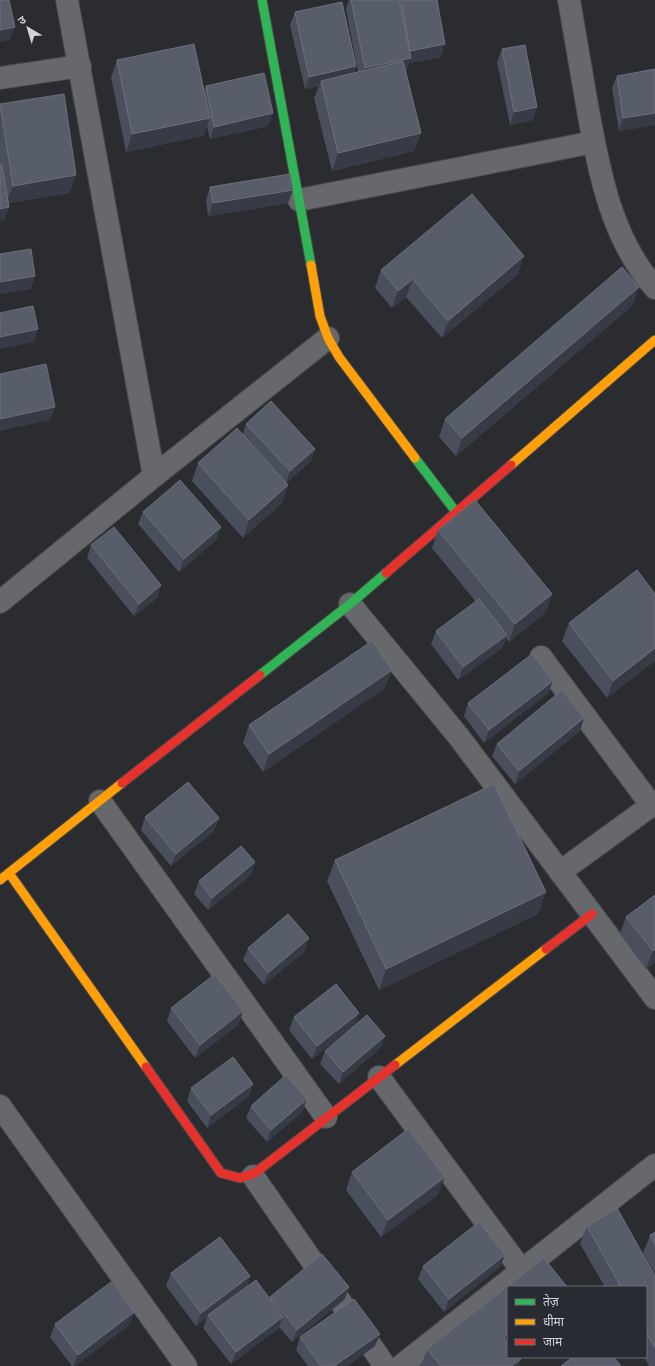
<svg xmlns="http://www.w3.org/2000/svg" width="655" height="1366" font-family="'Source Sans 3','Noto Sans Devanagari',sans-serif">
<rect width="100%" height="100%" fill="#2a2c2f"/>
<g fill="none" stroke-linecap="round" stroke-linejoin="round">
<defs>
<g id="street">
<path d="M67,0L154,476"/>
<path d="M569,0C575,35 581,70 587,105C599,170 610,237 655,288"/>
<path d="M0,78L80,66"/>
<path d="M299,200L594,142"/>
<path d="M0,602L154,476L328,338"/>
<path d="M350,604L459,737L655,998"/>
<path d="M541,657L652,806"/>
<path d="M100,801L326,1117"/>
<path d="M560,872L655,803"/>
<path d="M379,1077L534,1287"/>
<path d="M0,1106L186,1366"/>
<path d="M253,1176L385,1366"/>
<path d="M401,1366L655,1165"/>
</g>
<g id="fast">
<path d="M262,0L311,265"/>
<path d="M415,458L456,512"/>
<path d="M260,675L350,604L386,573"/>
</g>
<g id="slow">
<path d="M311,265L320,316L328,338L339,357L415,458"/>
<path d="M511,465L655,340"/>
<path d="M9,873L146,1067"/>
<path d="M0,880L122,783"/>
<path d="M395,1065L546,949"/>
</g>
<g id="jam">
<path d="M386,573L511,465"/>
<path d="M122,783L260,675"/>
<path d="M546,949L592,914"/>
<path d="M146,1067L221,1173L240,1178L255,1173L395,1065"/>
</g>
</defs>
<use href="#street" stroke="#464749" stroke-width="24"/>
<use href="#fast" stroke="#464749" stroke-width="11"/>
<use href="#slow" stroke="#464749" stroke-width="11"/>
<use href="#jam" stroke="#464749" stroke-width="11"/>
<use href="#street" stroke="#67686b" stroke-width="22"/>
<use href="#fast" stroke="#30b455" stroke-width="9"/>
<use href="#slow" stroke="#ff9f0a" stroke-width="9"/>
<use href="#jam" stroke="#e5322d" stroke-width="9"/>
</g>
<g fill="#494f5c">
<path d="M349,0H437L441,57L409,63L406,71L421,133L414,151L332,171L314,98L319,86L305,89L290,25L295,12L356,66L354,73L358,72L346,9Z"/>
<path d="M502,49L537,107L533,120L510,125L497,62Z"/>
<path d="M117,60L204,90L206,86L268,126L210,139L207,126L203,136L126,152L111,77Z"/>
<path d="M655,69V125L619,131L612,88L617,76Z"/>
<path d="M0,104L70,193L8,203L9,207L4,220L0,163Z"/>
<path d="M210,187L288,203L208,216L206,200Z"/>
<path d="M381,270L518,274L442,338L406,297L392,308L375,288Z"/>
<path d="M633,305L456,456L439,437L445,419Z"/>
<path d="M246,424L315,449L311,461L286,483L288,485L282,503L243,538L192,481L198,463L243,434Z"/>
<path d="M143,512L221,527L216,540L179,572L138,524Z"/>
<path d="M438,530L552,594L546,612L509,642L506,638L502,648L458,680L431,644L436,631L476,602L432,548Z"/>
<path d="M91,545L161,585L157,598L134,616L87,558Z"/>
<path d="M655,594L607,698L562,641L569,623Z"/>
<path d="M553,681L548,693L484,743L464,716L468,703Z"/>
<path d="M385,688L263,772L243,743L249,725Z"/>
<path d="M584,718L580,731L515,784L492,756L497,744Z"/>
<path d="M145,817L219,818L214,831L171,866L141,830Z"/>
<path d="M335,860L546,892L538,914L379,990L327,881Z"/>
<path d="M255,862L251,875L208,910L194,894L199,881Z"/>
<path d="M655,895V962L646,969L620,934L626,917Z"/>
<path d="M248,948L305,951L264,985L243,960Z"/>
<path d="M171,1008L239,1024L195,1058L167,1021Z"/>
<path d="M359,1013L355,1025L312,1059L289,1030L294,1017Z"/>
<path d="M385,1036L380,1048L339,1084L320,1064L325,1051Z"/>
<path d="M253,1084L249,1096L207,1128L187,1101L191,1088Z"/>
<path d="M251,1106L302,1112L267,1142L246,1118Z"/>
<path d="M352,1172L438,1195L381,1237L346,1190Z"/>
<path d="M587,1226L655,1276V1366H649L644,1357H646V1287H605L580,1244Z"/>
<path d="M655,1232V1274L643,1253L650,1235Z"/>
<path d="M505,1255L500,1267L444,1312L418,1279L423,1266Z"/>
<path d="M171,1273L250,1276L247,1287L269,1298L270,1297L345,1299L292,1342L279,1327L278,1329L231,1364L203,1328L207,1318L196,1326L166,1286Z"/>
<path d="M508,1287V1357L521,1359L518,1366H421L427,1349Z"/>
<path d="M134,1312L129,1325L75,1366H72L50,1337L55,1324Z"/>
<path d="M300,1337L375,1346L347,1366H308L296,1350Z"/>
</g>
<g fill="#373b45">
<path d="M15,27L10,40L0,42V30Z"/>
<path d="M445,44L441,57L409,63L406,71L360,80L365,68L407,59L410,51Z"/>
<path d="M356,66L352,78L321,81L319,86L305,89L309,77Z"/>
<path d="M537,107L533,120L510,125L514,112Z"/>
<path d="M273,113L268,126L210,139L214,127Z"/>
<path d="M655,113V125L619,131L623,118Z"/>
<path d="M210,118L203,136L126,152L132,134Z"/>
<path d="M421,133L414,151L332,171L338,153Z"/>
<path d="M76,175L70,193L6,203L13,186Z"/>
<path d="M293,190L288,203L208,216L213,203Z"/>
<path d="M9,207L4,220L0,221V209Z"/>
<path d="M524,256L518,274L442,338L448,321Z"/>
<path d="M35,276L31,289L0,294V282Z"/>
<path d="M413,279L406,297L392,308L398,291Z"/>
<path d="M639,287L633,305L456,456L462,438Z"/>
<path d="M38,329L34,342L0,349V337Z"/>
<path d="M55,407L50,420L0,431V419Z"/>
<path d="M315,449L311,461L286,484L290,471Z"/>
<path d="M288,485L282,503L243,538L249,520Z"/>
<path d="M221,527L216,540L179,572L184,559Z"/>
<path d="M161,585L157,598L134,616L139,604Z"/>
<path d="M552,594L546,612L509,642L515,624Z"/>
<path d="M507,635L502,648L458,680L463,667Z"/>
<path d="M655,648V661L607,698L613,681Z"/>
<path d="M392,670L385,688L263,772L269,754Z"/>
<path d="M553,681L548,693L484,743L489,730Z"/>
<path d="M584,718L580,731L515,784L519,771Z"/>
<path d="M219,818L214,831L171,866L176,854Z"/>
<path d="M255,862L251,875L208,910L212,898Z"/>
<path d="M546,892L538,914L379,990L386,969Z"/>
<path d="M309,938L305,951L264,985L268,973Z"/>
<path d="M655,949V962L646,969L653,951Z"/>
<path d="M243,1011L239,1024L195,1058L200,1045Z"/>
<path d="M359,1013L355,1025L312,1059L317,1046Z"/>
<path d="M385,1036L380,1048L339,1084L343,1072Z"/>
<path d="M253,1084L249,1096L207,1128L211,1115Z"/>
<path d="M307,1099L302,1112L267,1142L271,1130Z"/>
<path d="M445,1177L438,1195L381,1237L388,1220Z"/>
<path d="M505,1255L500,1267L444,1312L449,1299Z"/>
<path d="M250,1276L246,1289L208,1315L207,1318L196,1326L201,1313Z"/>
<path d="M349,1287L345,1299L292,1342L297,1330Z"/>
<path d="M134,1312L129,1325L75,1366H73L78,1355Z"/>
<path d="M283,1317L278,1329L231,1364L236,1352Z"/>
<path d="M508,1333V1346L504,1337Z"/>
<path d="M380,1334L375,1346L347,1366H334Z"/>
<path d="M521,1359L518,1366H511Z"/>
</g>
<g fill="#585d6a" stroke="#6b707b">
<path d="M0,0H9L15,27L0,30Z"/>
<path d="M351,0H399L411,58L365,68Z"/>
<path d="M401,0H437L445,44L410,51Z"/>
<path d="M342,2L356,66L309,77L295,12Z"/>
<path d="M194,44L210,118L132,134L117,60Z"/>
<path d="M525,45L537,107L514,112L502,49Z"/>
<path d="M403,61L421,133L338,153L321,81Z"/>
<path d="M655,69V113L623,118L617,76Z"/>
<path d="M264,73L273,113L214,127L206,86Z"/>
<path d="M64,94L76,175L13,186L0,104Z"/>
<path d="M0,165H2L9,207L0,209Z"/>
<path d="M290,174L293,190L213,203L210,187Z"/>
<path d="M472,194L524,256L448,321L413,279L398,291L381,270Z"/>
<path d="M31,249L35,276L0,282V254Z"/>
<path d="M622,267L639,287L462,438L445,419Z"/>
<path d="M33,306L38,329L0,337V313Z"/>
<path d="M46,364L55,407L0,419V374Z"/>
<path d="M271,401L315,449L290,471L246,424Z"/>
<path d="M237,428L288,485L249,520L198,463Z"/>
<path d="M180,480L221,527L184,559L143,512Z"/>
<path d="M475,500L552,594L515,624L438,530Z"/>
<path d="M114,527L161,585L139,604L91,545Z"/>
<path d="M637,570L655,594V648L613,681L569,623Z"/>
<path d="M479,599L507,635L463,667L436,631Z"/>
<path d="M372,641L392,670L269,754L249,725Z"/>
<path d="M532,654L553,681L489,730L468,703Z"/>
<path d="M562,690L584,718L519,771L497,744Z"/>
<path d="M188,782L219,818L176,854L145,817Z"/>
<path d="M494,784L546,892L386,969L335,860Z"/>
<path d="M241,846L255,862L212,898L199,881Z"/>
<path d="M655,895V949L653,951L626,917Z"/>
<path d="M288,914L309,938L268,973L248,948Z"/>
<path d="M215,974L243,1011L200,1045L171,1008Z"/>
<path d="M336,984L359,1013L317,1046L294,1017Z"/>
<path d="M367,1015L385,1036L343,1072L325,1051Z"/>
<path d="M233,1057L253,1084L211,1115L191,1088Z"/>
<path d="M286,1075L307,1099L271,1130L251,1106Z"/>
<path d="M408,1129L445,1177L388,1220L352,1172Z"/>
<path d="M617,1208L655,1276V1348L646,1332V1287H621L587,1226Z"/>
<path d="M479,1222L505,1255L449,1299L423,1266Z"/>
<path d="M655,1232V1245L650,1235Z"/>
<path d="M220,1237L250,1276L201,1313L171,1273Z"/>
<path d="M322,1254L349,1287L297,1330L270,1297Z"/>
<path d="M544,1258L567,1287H508V1333L504,1337L508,1343V1357H519L521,1359L511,1366H441L427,1349Z"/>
<path d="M256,1280L283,1317L236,1352L208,1315Z"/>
<path d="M111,1282L134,1312L78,1355L55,1324Z"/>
<path d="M354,1299L380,1334L334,1366H321L300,1337Z"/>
<path d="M573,1357H614L621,1366H561Z"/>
</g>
<rect x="507" y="1286" width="140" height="72" fill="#282b31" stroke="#6c6f74"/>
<rect x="515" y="1299" width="20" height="6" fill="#30b455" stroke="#6c6f74"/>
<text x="543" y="1306" font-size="12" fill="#d2d4d8">तेज़</text>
<rect x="515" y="1319" width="20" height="6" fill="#ff9f0a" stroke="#6c6f74"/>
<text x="543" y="1326" font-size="12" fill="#d2d4d8">धीमा</text>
<rect x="515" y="1339" width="20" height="6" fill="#e5322d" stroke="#6c6f74"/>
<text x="543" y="1346" font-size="12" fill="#d2d4d8">जाम</text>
<g transform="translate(28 28) rotate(322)" stroke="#282b31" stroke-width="3" paint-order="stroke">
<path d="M0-3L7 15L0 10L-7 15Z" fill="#d2d4d8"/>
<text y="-6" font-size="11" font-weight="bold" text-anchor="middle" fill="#d2d4d8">उ</text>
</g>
</svg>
